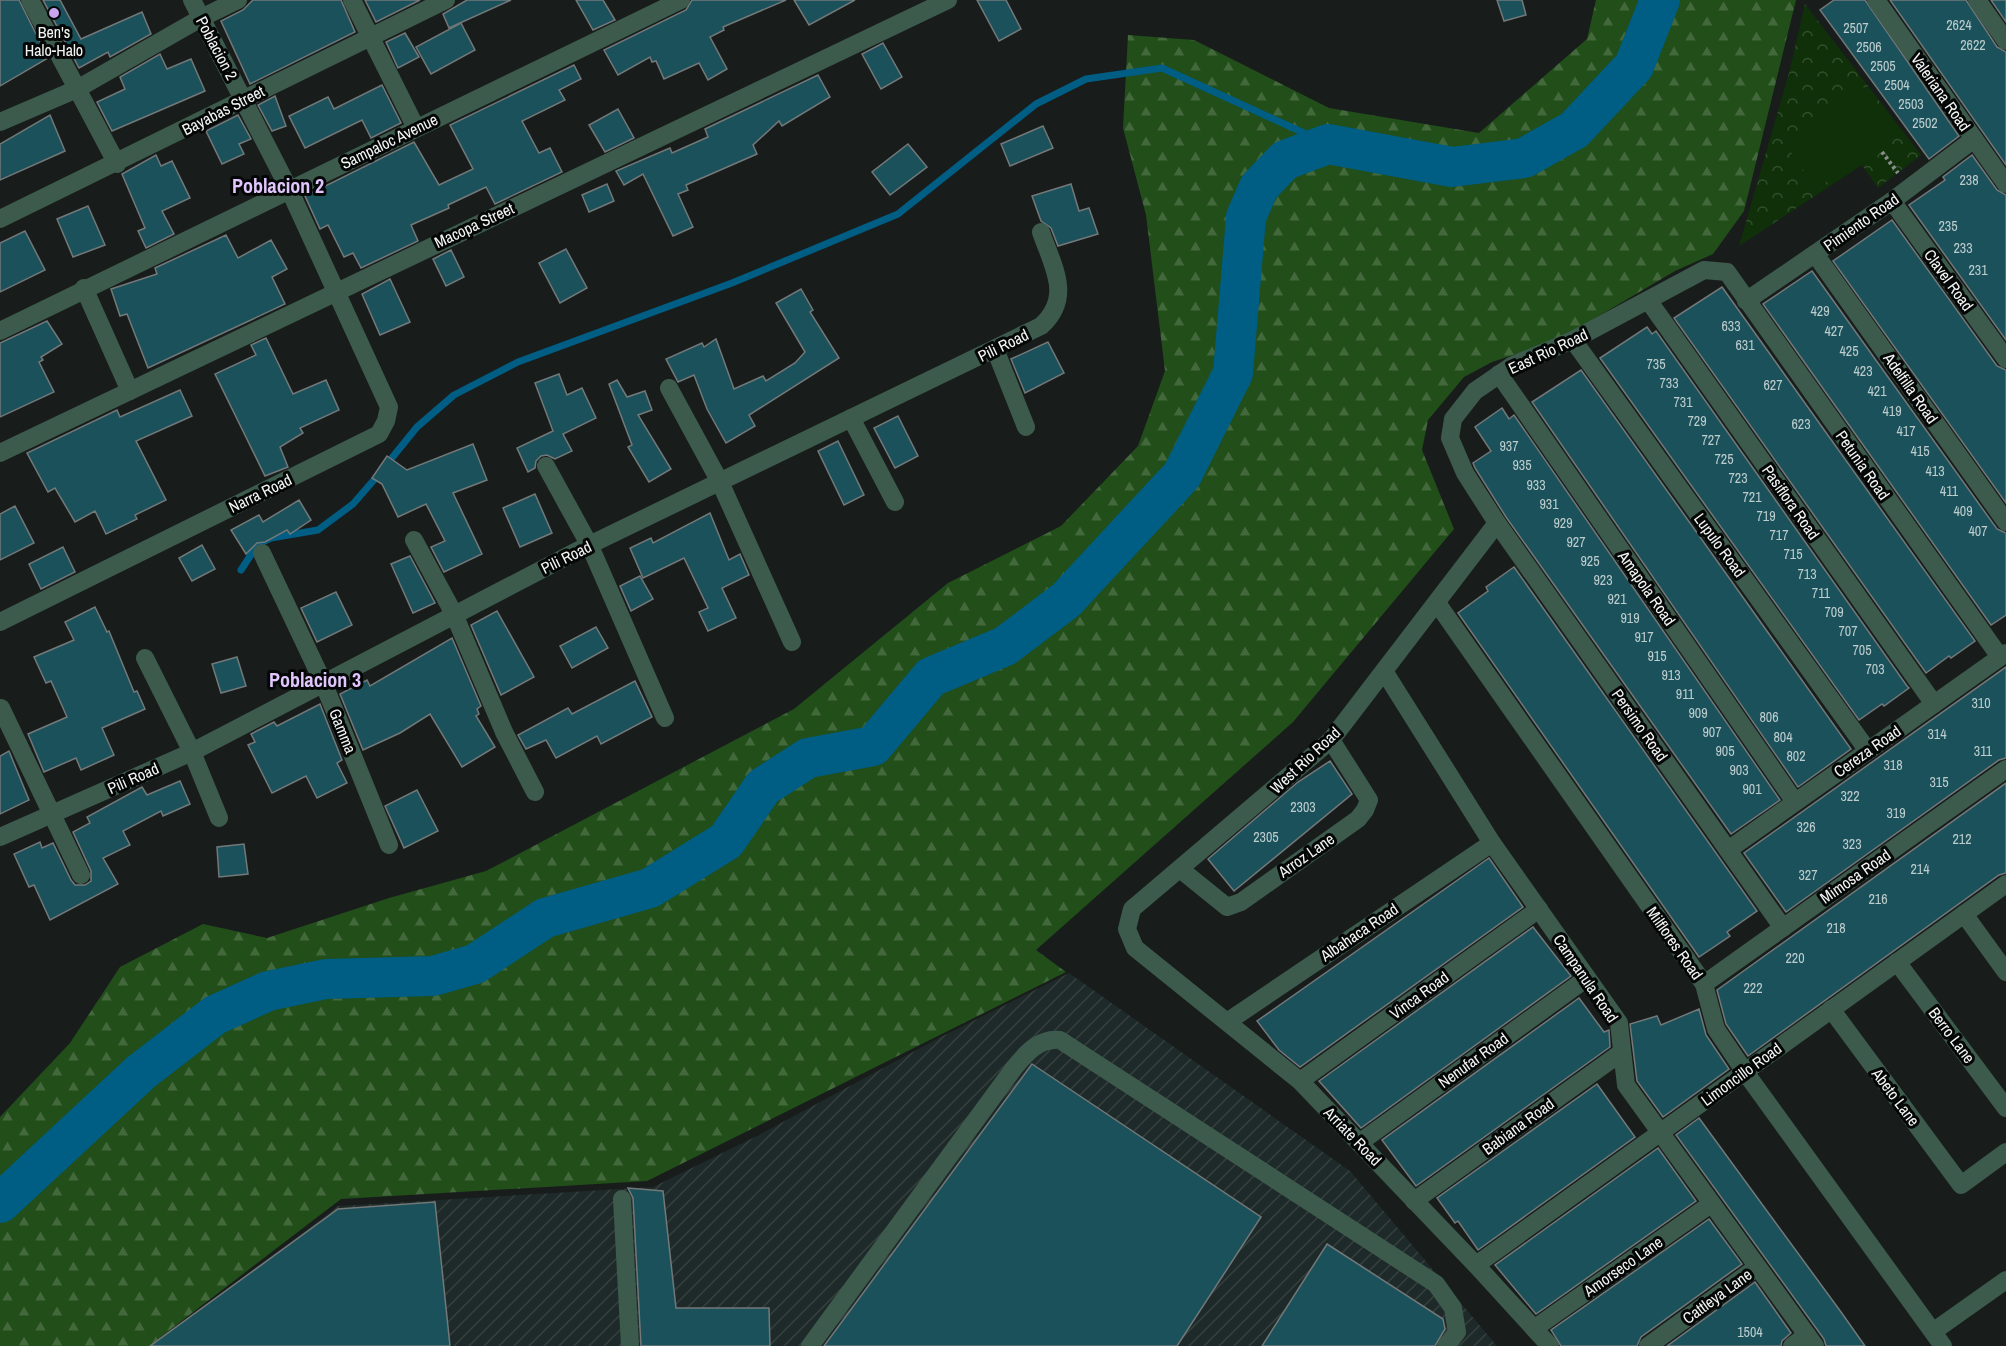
<svg xmlns="http://www.w3.org/2000/svg" width="2006" height="1346" font-family="'Archivo Narrow',sans-serif">
<defs>
<pattern id="industrial-furrows" width="10" height="10" patternUnits="userSpaceOnUse" patternTransform="scale(1.5)"><rect width="10" height="10" fill="#1e2a29"/><path d="M-1 1l2-2M0 10L10 0M9 11l2-2" fill="none" stroke="#343f3e"/></pattern>
<pattern id="forest-firs" width="22" height="20" patternUnits="userSpaceOnUse" patternTransform="scale(1.5)"><rect width="22" height="20" fill="#214e19"/><path d="M5 1l3.5 6h-7zM16 11l3.5 6h-7z" fill="#42683b"/></pattern>
<pattern id="park-crowns" width="20" height="18" patternUnits="userSpaceOnUse" patternTransform="scale(1.5)"><rect width="20" height="18" fill="#0f3008"/><path d="M2 6a3 3 0 1 1 6 0M12 15a3 3 0 1 1 6 0" fill="none" stroke="#324f2d"/></pattern>
</defs>
<rect width="100%" height="100%" fill="#181d1c"/>
<path fill="url(#industrial-furrows)" d="M1069,973L1350,1171L1497,1346H156L338,1206L653,1187L757,1136L939,1038Z"/>
<path fill="url(#forest-firs)" d="M1596,0H1796L1744,211L1713,254L1675,271L1558,340L1492,362L1464,377L1428,420L1422,450L1454,529L1293,722L1036,950L1066,972L647,1181L341,1199L149,1346H0V1117L70,1043L120,967L203,924L267,938L389,898L486,871L794,709L948,583L1061,526L1138,446L1165,371L1146,215L1123,128L1128,35L1194,40L1329,108L1479,133L1587,39Z"/>
<path fill="url(#park-crowns)" d="M1805,4L1921,155L1878,188L1862,165L1739,246L1789,73Z"/>
<path fill="#0f3008" d="M1864,87L1897,133L1816,189L1784,142Z"/>
<g fill="none" stroke-linecap="round" stroke-linejoin="round">
<g stroke="#005d83" stroke-width="7">
<path d="M387,464L417,427L454,395L518,362L732,283L898,214L1036,104L1086,79L1162,68L1328,144"/>
<path d="M241,570L258,544L271,538L318,530L353,504L380,473"/>
</g>
<path stroke="#005d83" stroke-width="40" d="M0,1203L141,1072L215,1015L268,991L326,979L433,976L475,964L545,918L650,888L726,841L763,787L808,758L873,746L931,677L1005,646L1066,600L1182,475L1233,373L1246,217L1259,187L1285,160L1328,144L1452,167L1524,158L1574,130L1634,66L1660,0"/>
</g>
<g fill="#1b515b" stroke="#737879" stroke-width="1.5">
<path d="M0,0H19L48,58L0,86Z"/>
<path d="M43,0H60L81,39L142,12L151,34L110,57L108,52L79,68Z"/>
<path d="M253,0H341L355,32L250,84L221,21L243,10Z"/>
<path d="M365,0H420L376,22Z"/>
<path d="M467,0H511L449,28L443,14Z"/>
<path d="M576,0H603L615,20L593,30Z"/>
<path d="M692,0H786L723,27L724,30L710,37L727,69L708,80L699,63L664,79L656,61L652,62L650,57L618,75L604,50L686,10Z"/>
<path d="M794,0H855L809,25Z"/>
<path d="M977,0H1006L1021,29L999,41Z"/>
<path d="M1497,0H1522L1526,15L1504,21Z"/>
<path d="M1834,0H1865L1959,136L1929,159L1820,10Z"/>
<path d="M1890,0H1966L1997,47L2006,52V165Z"/>
<path d="M1991,0H2006V22Z"/>
<path d="M461,23L475,50L431,74L416,47Z"/>
<path d="M405,33L419,57L398,68L386,42Z"/>
<path d="M883,43L902,77L881,89L862,54Z"/>
<path d="M160,54L167,69L191,59L205,91L112,131L97,102L125,89L120,77Z"/>
<path d="M574,65L581,79L559,90L565,100L522,121L539,153L550,148L562,172L495,204L486,187L448,205L449,208L411,225L418,241L361,268L353,253L344,257L328,225L320,229L305,196L414,142L439,185L473,169L450,125Z"/>
<path d="M818,75L830,97L782,126L779,121L753,145L757,154L686,185L688,190L678,194L693,227L673,236L643,174L624,185L616,171L670,148L672,153L708,137L705,129Z"/>
<path d="M382,85L401,123L371,138L362,120L305,148L289,116L328,97L334,109Z"/>
<path d="M275,96L286,126L272,131L258,105Z"/>
<path d="M618,109L634,138L605,152L589,125Z"/>
<path d="M50,115L65,151L0,180V144Z"/>
<path d="M238,115L251,139L239,144L244,154L222,164L206,131Z"/>
<path d="M1043,126L1053,148L1010,166L1001,144Z"/>
<path d="M908,144L927,167L890,195L872,172Z"/>
<path d="M156,155L161,166L172,161L190,198L162,211L174,234L146,248L138,231L145,228L122,174Z"/>
<path d="M1972,155L1997,190L2006,195V340L1909,205L1945,180L1943,177Z"/>
<path d="M607,184L614,201L589,212L582,195Z"/>
<path d="M1071,184L1079,211L1089,208L1098,234L1058,246L1051,228L1041,221L1032,196Z"/>
<path d="M88,206L105,245L73,257L57,219Z"/>
<path d="M1892,220L1997,366L2006,370V503L1833,261Z"/>
<path d="M25,231L45,270L0,292V243Z"/>
<path d="M226,235L238,258L271,240L287,269L272,277L285,304L148,368L127,314L120,316L111,289L157,274L155,268Z"/>
<path d="M566,249L587,288L560,303L539,263Z"/>
<path d="M451,250L464,277L446,286L433,259Z"/>
<path d="M1812,271L1997,529L2006,533V615L1991,625L1763,304Z"/>
<path d="M390,279L410,322L380,335L362,294Z"/>
<path d="M1722,287L1975,641L1951,658L1949,656L1926,673L1674,318Z"/>
<path d="M801,289L813,310L810,312L839,358L749,415L755,426L726,443L707,409L694,375L678,382L666,359L702,343L704,347L716,339L734,389L763,376L766,381L795,363L805,352L776,303Z"/>
<path d="M47,321L62,344L41,357L43,360L39,362L54,392L0,417V343Z"/>
<path d="M1647,327L1652,334L1656,331L1907,686L1909,688L1884,706L1882,704L1859,720L1600,358Z"/>
<path d="M266,338L293,394L326,380L339,410L300,428L303,433L280,447L288,467L265,476L215,374L256,355L251,345Z"/>
<path d="M1048,342L1064,373L1025,393L1011,359Z"/>
<path d="M1581,370L1851,749L1798,787L1532,402Z"/>
<path d="M559,374L567,395L582,388L596,418L563,434L572,451L555,459L547,455L541,456L536,461L535,468L528,472L517,448L553,431L535,383Z"/>
<path d="M617,380L627,397L645,391L652,410L638,415L671,469L649,482L628,447L632,445L609,384Z"/>
<path d="M180,390L192,416L136,441L166,500L135,515L137,519L106,534L95,511L75,522L55,488L48,492L27,453L117,410L120,417Z"/>
<path d="M1502,408L1509,419L1514,415L1780,800L1731,834L1506,517L1475,468L1473,463L1491,451L1475,427Z"/>
<path d="M898,416L918,456L895,468L874,428Z"/>
<path d="M838,441L864,495L844,505L818,451Z"/>
<path d="M473,444L487,480L453,493L482,554L444,572L431,547L445,541L426,504L398,517L382,484L372,478L387,456L407,470Z"/>
<path d="M535,494L552,533L520,547L503,508Z"/>
<path d="M299,500L311,520L290,534L287,530L265,542L257,543L246,554L231,530L259,515L263,522Z"/>
<path d="M15,506L34,543L0,560V514Z"/>
<path d="M710,513L729,560L740,554L749,575L722,588L736,618L708,631L699,612L708,608L684,558L643,578L630,548L651,538L653,543Z"/>
<path d="M202,545L215,569L192,581L179,558Z"/>
<path d="M63,547L75,572L41,589L29,564Z"/>
<path d="M410,556L435,603L413,613L391,564Z"/>
<path d="M1514,567L1757,911L1727,932L1730,936L1699,957L1458,613L1488,591L1486,587Z"/>
<path d="M640,576L653,599L631,611L620,586Z"/>
<path d="M336,592L352,625L317,642L301,608Z"/>
<path d="M95,607L107,632L109,631L134,692L137,691L145,709L102,728L114,755L81,770L76,758L44,772L28,734L67,717L51,681L46,683L34,657L74,640L65,622Z"/>
<path d="M497,611L534,677L501,695L471,625Z"/>
<path d="M596,627L608,648L572,668L560,646Z"/>
<path d="M452,638L481,706L477,709L479,714L476,716L495,747L462,767L430,714L400,733L363,750L340,694L367,680L370,686Z"/>
<path d="M237,657L246,686L221,693L212,664Z"/>
<path d="M2006,667V758L1999,760L1786,912L1744,853Z"/>
<path d="M635,681L652,717L601,744L597,736L556,758L546,740L526,749L518,735L568,708L572,714Z"/>
<path d="M320,704L342,760L337,763L347,783L317,798L306,776L272,793L248,745L255,742L251,734L274,722L277,726Z"/>
<path d="M9,751L29,800L0,814V756Z"/>
<path d="M1330,761L1352,794L1234,891L1208,859L1298,782Z"/>
<path d="M180,781L190,804L163,816L161,811L123,831L130,845L103,858L118,884L50,920L34,885L29,887L14,854L40,842L42,848L53,843L71,880L75,885H85L91,881V871L73,832L90,823L87,817L142,787L147,795Z"/>
<path d="M2006,783V873L1999,875L1748,1056L1726,1024L1717,990Z"/>
<path d="M417,790L438,831L404,848L385,806Z"/>
<path d="M244,844L248,874L219,877L217,847Z"/>
<path d="M1489,858L1523,907L1300,1067L1279,1050L1257,1021Z"/>
<path d="M1533,927L1571,976L1361,1128L1319,1081Z"/>
<path d="M1579,998L1604,1032L1609,1030L1610,1047L1416,1186L1382,1140Z"/>
<path d="M1699,1009L1706,1035L1729,1069L1663,1117L1637,1081L1630,1024L1657,1016L1661,1025Z"/>
<path d="M1032,1064L1261,1217L1177,1346H824Z"/>
<path d="M1597,1084L1635,1137L1478,1250L1458,1221L1455,1223L1437,1198Z"/>
<path d="M1699,1118L1841,1312L1865,1346H1826L1824,1339L1676,1135Z"/>
<path d="M1658,1148L1696,1201L1536,1314L1495,1265Z"/>
<path d="M628,1188L663,1191L676,1308H769L770,1346H641L633,1198Z"/>
<path d="M435,1202L450,1346H150L338,1209Z"/>
<path d="M1709,1219L1742,1264L1641,1337L1637,1346H1561L1551,1330Z"/>
<path d="M1327,1244L1443,1319L1445,1329L1435,1346H1262Z"/>
<path d="M1755,1282L1791,1333L1782,1341L1781,1346H1667Z"/>
</g>
<g fill="none" stroke-linecap="round" stroke-linejoin="round">
<path stroke="#898d8c" stroke-width="4" stroke-dasharray="3 3" stroke-linecap="butt" d="M1882,152L1898,173"/>
<g stroke="#3d5b4d" stroke-width="18">
<path d="M30,0L117,164"/>
<path d="M352,0L416,128"/>
<path d="M1876,0L2006,184"/>
<path d="M1977,0L2006,41"/>
<path d="M0,122L77,89L201,18L238,0"/>
<path d="M1892,201L2006,359"/>
<path d="M0,219L446,0"/>
<path d="M1815,254L2006,522"/>
<path d="M84,288L130,391"/>
<path d="M1648,300L1934,704"/>
<path d="M1746,301L1892,201L1974,139"/>
<path d="M0,331L681,0"/>
<path d="M1573,340L1868,751"/>
<path d="M995,349L1026,427"/>
<path d="M1499,374L1795,802"/>
<path d="M669,388L720,482L792,642"/>
<path d="M851,418L895,502"/>
<path d="M0,453L948,0"/>
<path d="M546,466L590,546L665,718"/>
<path d="M1497,523L1331,740L1132,909L1127,929L1135,948L1300,1081L1476,1265L1550,1346"/>
<path d="M414,540L454,614L504,732L535,792"/>
<path d="M262,553L323,682L389,845"/>
<path d="M1437,603L1704,984L1716,1029L1745,1072L1943,1346"/>
<path d="M0,622L379,434L386,421L389,407L289,189L192,0"/>
<path d="M145,658L192,752L219,818"/>
<path d="M1384,671L1492,843L1619,1023L1626,1085L1815,1346"/>
<path d="M1,708L81,875"/>
<path d="M0,837L192,752L579,550L1041,326C1073,297 1053,267 1041,232"/>
<path d="M1728,850L2006,653"/>
<path d="M1180,869L1227,907L1241,902L1358,819L1365,810L1369,800L1331,740"/>
<path d="M1964,914L2006,972"/>
<path d="M1783,928L1497,523L1465,473L1450,438L1453,419L1475,391L1513,365L1573,340L1704,270L1727,272L2000,657"/>
<path d="M1897,962L2006,1108"/>
<path d="M1704,984L2006,769"/>
<path d="M1831,1009L1961,1185L2006,1152"/>
<path d="M1227,1022L1492,843"/>
<path d="M1300,1081L1539,909"/>
<path d="M1359,1143L1587,978"/>
<path d="M622,1199L630,1346"/>
<path d="M1414,1201L1622,1052"/>
<path d="M1476,1265L2006,884"/>
<path d="M1535,1328L1711,1204"/>
<path d="M1934,1331L2006,1280"/>
<path d="M810,1346L1014,1068C1026,1053 1039,1038 1060,1040L1436,1284L1453,1308L1457,1332L1446,1346"/>
<path d="M1648,1346L1757,1267"/>
<path d="M1792,1346L1807,1335"/>
</g>
</g>
<circle fill="#c9a5ee" stroke="#050707" stroke-width="2" cx="54" cy="13" r="6"/>
<g text-anchor="middle" dominant-baseline="central" stroke-width="6" stroke-linejoin="round" paint-order="stroke">
<g font-size="14" fill="#bdcdce">
<text x="1959" y="25">2624</text>
<text x="1856" y="28">2507</text>
<text x="1973" y="45">2622</text>
<text x="1869" y="47">2506</text>
<text x="1883" y="66">2505</text>
<text x="1897" y="85">2504</text>
<text x="1911" y="104">2503</text>
<text x="1925" y="123">2502</text>
<text x="1969" y="180">238</text>
<text x="1948" y="226">235</text>
<text x="1963" y="248">233</text>
<text x="1978" y="270">231</text>
<text x="1820" y="311">429</text>
<text x="1731" y="326">633</text>
<text x="1834" y="331">427</text>
<text x="1745" y="345">631</text>
<text x="1849" y="351">425</text>
<text x="1656" y="364">735</text>
<text x="1863" y="371">423</text>
<text x="1669" y="383">733</text>
<text x="1773" y="385">627</text>
<text x="1877" y="391">421</text>
<text x="1683" y="402">731</text>
<text x="1892" y="411">419</text>
<text x="1697" y="421">729</text>
<text x="1801" y="424">623</text>
<text x="1906" y="431">417</text>
<text x="1711" y="440">727</text>
<text x="1509" y="446">937</text>
<text x="1920" y="451">415</text>
<text x="1724" y="459">725</text>
<text x="1522" y="465">935</text>
<text x="1935" y="471">413</text>
<text x="1738" y="478">723</text>
<text x="1536" y="485">933</text>
<text x="1949" y="491">411</text>
<text x="1752" y="497">721</text>
<text x="1549" y="504">931</text>
<text x="1963" y="511">409</text>
<text x="1766" y="516">719</text>
<text x="1563" y="523">929</text>
<text x="1978" y="531">407</text>
<text x="1779" y="535">717</text>
<text x="1576" y="542">927</text>
<text x="1793" y="554">715</text>
<text x="1590" y="561">925</text>
<text x="1807" y="574">713</text>
<text x="1603" y="580">923</text>
<text x="1821" y="593">711</text>
<text x="1617" y="599">921</text>
<text x="1834" y="612">709</text>
<text x="1630" y="618">919</text>
<text x="1848" y="631">707</text>
<text x="1644" y="637">917</text>
<text x="1862" y="650">705</text>
<text x="1657" y="656">915</text>
<text x="1875" y="669">703</text>
<text x="1671" y="675">913</text>
<text x="1685" y="694">911</text>
<text x="1981" y="703">310</text>
<text x="1698" y="713">909</text>
<text x="1769" y="717">806</text>
<text x="1712" y="732">907</text>
<text x="1937" y="734">314</text>
<text x="1783" y="737">804</text>
<text x="1725" y="751">905</text>
<text x="1983" y="751">311</text>
<text x="1796" y="756">802</text>
<text x="1893" y="765">318</text>
<text x="1739" y="770">903</text>
<text x="1939" y="782">315</text>
<text x="1752" y="789">901</text>
<text x="1850" y="796">322</text>
<text x="1303" y="807">2303</text>
<text x="1896" y="813">319</text>
<text x="1806" y="827">326</text>
<text x="1266" y="837">2305</text>
<text x="1962" y="839">212</text>
<text x="1852" y="844">323</text>
<text x="1920" y="869">214</text>
<text x="1808" y="875">327</text>
<text x="1878" y="899">216</text>
<text x="1836" y="928">218</text>
<text x="1795" y="958">220</text>
<text x="1753" y="988">222</text>
<text x="1750" y="1332">1504</text>
</g>
<g font-size="16" fill="#f3f6f5" stroke="#050707">
<text x="54" y="32">Ben's<tspan x="54" dy="18">Halo-Halo</tspan></text>
</g>
<g font-size="16" fill="#f3f6f5" stroke="#050707">
<text transform="translate(217 48) rotate(62)">Poblacion 2</text>
<text transform="translate(1941 92) rotate(55)">Valeriana Road</text>
<text transform="translate(223 110) rotate(-27)">Bayabas Street</text>
<text transform="translate(389 141) rotate(-26)">Sampaloc Avenue</text>
<text transform="translate(1861 222) rotate(-35)">Pimiento Road</text>
<text transform="translate(474 225) rotate(-25)">Macopa Street</text>
<text transform="translate(1949 280) rotate(54)">Clavel Road</text>
<text transform="translate(1003 345) rotate(-26)">Pili Road</text>
<text transform="translate(1548 351) rotate(-25)">East Rio Road</text>
<text transform="translate(1911 388) rotate(55)">Adelfilla Road</text>
<text transform="translate(1863 465) rotate(55)">Petunia Road</text>
<text transform="translate(260 493) rotate(-26)">Narra Road</text>
<text transform="translate(1791 502) rotate(55)">Pasiflora Road</text>
<text transform="translate(1720 545) rotate(54)">Lupulo Road</text>
<text transform="translate(566 557) rotate(-26)">Pili Road</text>
<text transform="translate(1647 588) rotate(55)">Amapola Road</text>
<text transform="translate(1640 725) rotate(55)">Persimo Road</text>
<text transform="translate(343 731) rotate(68)">Gamma</text>
<text transform="translate(1867 751) rotate(-35)">Cereza Road</text>
<text transform="translate(1305 760) rotate(-43)">West Rio Road</text>
<text transform="translate(133 778) rotate(-24)">Pili Road</text>
<text transform="translate(1306 855) rotate(-35)">Arroz Lane</text>
<text transform="translate(1855 876) rotate(-35)">Mimosa Road</text>
<text transform="translate(1359 932) rotate(-34)">Albahaca Road</text>
<text transform="translate(1675 943) rotate(55)">Milflores Road</text>
<text transform="translate(1586 978) rotate(56)">Campanula Road</text>
<text transform="translate(1419 995) rotate(-36)">Vinca Road</text>
<text transform="translate(1952 1035) rotate(53)">Berro Lane</text>
<text transform="translate(1473 1060) rotate(-36)">Nenufar Road</text>
<text transform="translate(1741 1074) rotate(-36)">Limoncillo Road</text>
<text transform="translate(1896 1097) rotate(53)">Abeto Lane</text>
<text transform="translate(1518 1126) rotate(-36)">Babiana Road</text>
<text transform="translate(1353 1136) rotate(46)">Arriate Road</text>
<text transform="translate(1623 1266) rotate(-35)">Amorseco Lane</text>
<text transform="translate(1717 1296) rotate(-36)">Cattleya Lane</text>
</g>
<g font-size="20" font-weight="bold" fill="#e0c6fd" stroke="#050707">
<text x="278" y="185">Poblacion 2</text>
<text x="315" y="679">Poblacion 3</text>
</g>
</g>
</svg>
